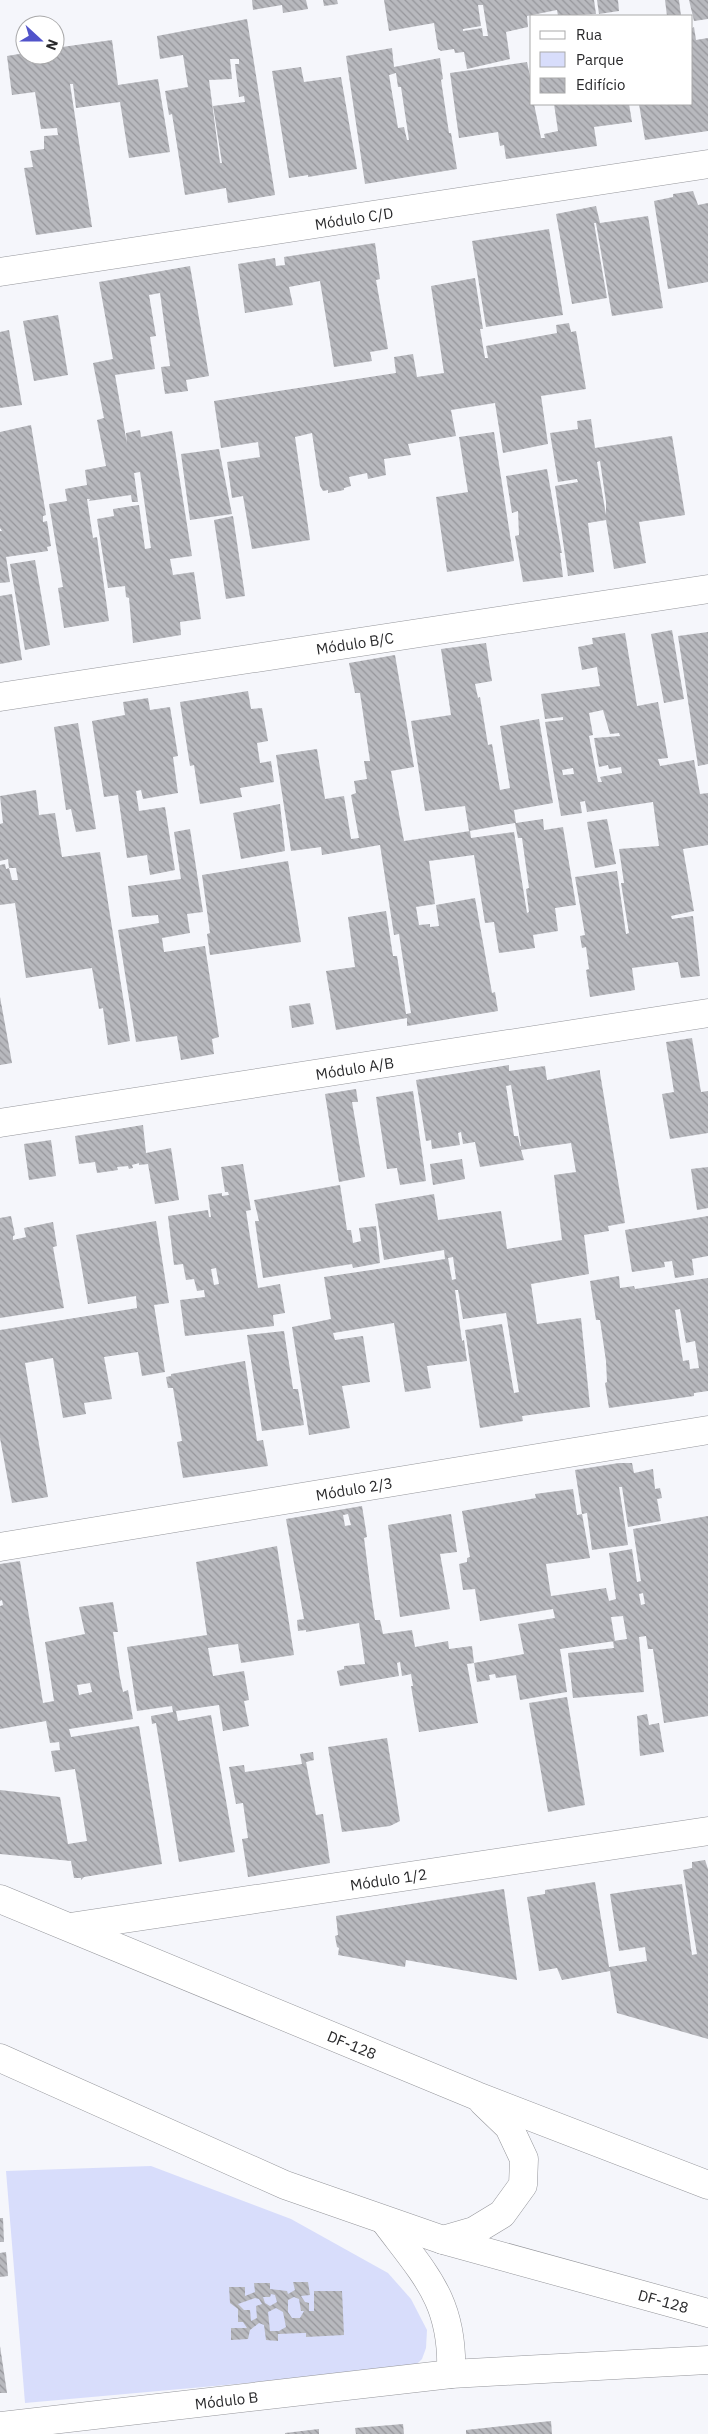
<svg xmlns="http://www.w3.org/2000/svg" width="708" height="2434" font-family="'IBM Plex Sans',sans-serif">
<defs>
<pattern id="building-back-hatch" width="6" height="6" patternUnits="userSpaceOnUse" patternTransform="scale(1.25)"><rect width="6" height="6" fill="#b8b9be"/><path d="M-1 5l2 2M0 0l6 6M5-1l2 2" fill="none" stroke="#96969b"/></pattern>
</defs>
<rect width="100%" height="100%" fill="#f5f6fb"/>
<path fill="#d8ddfb" d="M151,2166L291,2219L388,2273L411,2299L427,2330L426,2348L422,2359L413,2368L25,2403L6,2171Z"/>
<g fill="url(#building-back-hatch)" fill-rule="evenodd">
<path d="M252,0H306L308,9L283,13L282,5L253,10Z"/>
<path d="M323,0H337L338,4L324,6Z"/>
<path d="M384,0H594L596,14L558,16L557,10L527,16L528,27L506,32L510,59L467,69L464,52L455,53L454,49L441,51L438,49L434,23L389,31ZM478,5H483L488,36H483L482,28L463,31V29L481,26Z"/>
<path d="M597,0H618L619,11L599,14Z"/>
<path d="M665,0H679L681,16H667Z"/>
<path d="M689,0H708V19L694,21Z"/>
<path d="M247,19L275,195L228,203L226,188L185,195L172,114L169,115L165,91L188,87L183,55L160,59L157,36ZM230,59H239V64H235L239,97L244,96L245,102L213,106L222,163H220L209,80L232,79Z"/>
<path d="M694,27L696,40L708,38V131L645,140L639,104H692V28Z"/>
<path d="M112,40L118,85L158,79L170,152L129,158L120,102L76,108L73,84H70L92,227L36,235L24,168L33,167L30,151L44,149V136L58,135L57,128L41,129L35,92L12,95L7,56L25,53L55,55V48Z"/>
<path d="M392,48L394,67L440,58L443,79L441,80L449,133H451L457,169L365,184L346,56ZM396,73L398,87H401L409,140H407L404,127L398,128L389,75Z"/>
<path d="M527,62L532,86V104H534L541,138H545L544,134L558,131L554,104H629L632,122L594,127L597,146L506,159L504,145L500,146L498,132L459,138L450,73Z"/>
<path d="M301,67L304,82L341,77L357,169L308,177V175L289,178L272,71Z"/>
<path d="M693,191L698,205L708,203V282L668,289L654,201L673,197V194Z"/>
<path d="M596,206L600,223L648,216L663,308L612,316L596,223H594L607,298L572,304L556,214Z"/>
<path d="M549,229L563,315L486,327L472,241Z"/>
<path d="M375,243L380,279L376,280L388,349L370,352L372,361L334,367L320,281L289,287L293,305L245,313L238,264L275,258L276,266L285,265L284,257Z"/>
<path d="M190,266L209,376L186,380L188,391L165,394L161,367L170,366L160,293L149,295L156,336L150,337L155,369L115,375L127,444L126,433L140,430L141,437L172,431L192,556L170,559L173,575L194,572L201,619L180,622L181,635L133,643L129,598L126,597L125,586L108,588L97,519L114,516L113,509L139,505L145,549L151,548L140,472L134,473L138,502H132L131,495L89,501L90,499H87L93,538L97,537L109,621L64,628L58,588L63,587L49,504L67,501L65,489L87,485L85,470L106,466L97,420L104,418L93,363L113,359L99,282Z"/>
<path d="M475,278L483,329H480L485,358H488L486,346L557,333L556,325L569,323L571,332L576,331L586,389L541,396L548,444L503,453L495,403L451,410L456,436L408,444L411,455L384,459L386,475L368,479L367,473L349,477L351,486L344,488V490L328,493V490L323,491L320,486L312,433L295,437L310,540L252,549L243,496L232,498L227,462L260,457L258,442L221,448L214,401L396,373L394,357L413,354L417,377L444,373L431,286Z"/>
<path d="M58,315L68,375L34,381L23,321Z"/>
<path d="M9,330L22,405L0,408V332Z"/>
<path d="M591,419L595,448L672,436L685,515L639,522L646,563L614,569L606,520L588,523L594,572L568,576L555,486L578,482L577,479L558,482L550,433L578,429L577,421ZM600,461L606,502V515L597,462Z"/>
<path d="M31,425L46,515L43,516V522L47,521L51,546L47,547L48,551L6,557L10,582L0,583V531H2L0,528V432Z"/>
<path d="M494,432L514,561L447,572L436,497L468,492L459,437Z"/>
<path d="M219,449L232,514L190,520L181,454Z"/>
<path d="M547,469L561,549L562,553H560L563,577L523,582L515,536L519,535L518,511L512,513L506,476Z"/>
<path d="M233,516L245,596L226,599L214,520Z"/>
<path d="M35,560L50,645L25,650L10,564Z"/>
<path d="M12,594L22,660L0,664V596Z"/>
<path d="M672,630L684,699L664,703L651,634Z"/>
<path d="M708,632V764L698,766L678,636Z"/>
<path d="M625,633L637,706L658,702L668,758L658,759L660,766L694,760L700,794L708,793V845L683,849L694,911L671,916L672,919L693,916L700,976L681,978L678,962L632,968L635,990L590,997L586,970L589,969L586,947L582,948L580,936L585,935L575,877L617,871L626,934L629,933L621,883H624L619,849L659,846L653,802L587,812L585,801L580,802L582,813L561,816L545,722L563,720V717L545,719L541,694L600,686L597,667L582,670L578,647L593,644L592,638ZM603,710L610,734L619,733L620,736L594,738L599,767L608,765L609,769L621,767L622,773L600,777L602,782H598L589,736L593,735L589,713ZM573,768L574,774L563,775L562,770Z"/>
<path d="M486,643L492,681L475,684L478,698L480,697L488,745L492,744L500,790L510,788L500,726L539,719L553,803L514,810L516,823L543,819L544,830L563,827L576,905L555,908L558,931L533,935L535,948L499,953L494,922L485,923L474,855L429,861L435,904L416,907L419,925L430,924V927L439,926L436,905L475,898L492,993L495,992L498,1011L407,1026V1018L336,1030L326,971L355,967L348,917L386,911L393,956H397L406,1014L411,1013L399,934L394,935L380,845L322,855L321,847L291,851L276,755L317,749L325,799L344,796L351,839L359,838L351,795L356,793L354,781L367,779L364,761H370L360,693H355L349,663L395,655L414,767L391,771L404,841L470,831L471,838L514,832L527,913L529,912L526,889L529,888L522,838H518L515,823L469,831L465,806L425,811L411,721L451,715L441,649Z"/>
<path d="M248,691L251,709L262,708L268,741L257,743L260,763L271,761L274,782L240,788L242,797L200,804L194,765L190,766L180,702Z"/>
<path d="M148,698L150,710L170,707L178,756L173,757L178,793L143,799L141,790L136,791L139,811L165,807L175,870L150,875L147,855L127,858L118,795L104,797L92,721L125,715L123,702Z"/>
<path d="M78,723L96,829L76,832L71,809L66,810L54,727Z"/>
<path d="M36,790L39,815L55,813L62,857L100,852L130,1041L108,1045L103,1008L99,1009L92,968L26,978L15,903L0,905V865L5,864L6,869L9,868L12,880H18L16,868H9L8,859L0,861V824L3,823L0,796Z"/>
<path d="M280,804L285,851L241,859L233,813Z"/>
<path d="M607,819L616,864L595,868L587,822Z"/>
<path d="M190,829L203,912L187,914L190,933L162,938L164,952L205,946L219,1037L212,1039L214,1054L181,1060L177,1036L136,1042L118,930L159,923L158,915L132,917L128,886L181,879L174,832Z"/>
<path d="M288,861L301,942L210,955L207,934L210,933L202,875Z"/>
<path d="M0,997L12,1063L0,1065Z"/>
<path d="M310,1003L314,1024L292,1028L289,1006Z"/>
<path d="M692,1038L701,1092L708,1091V1133L670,1139L662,1094L674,1092L666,1042Z"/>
<path d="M509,1065V1071L545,1066L547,1080L600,1070V1073L625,1223L608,1226L609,1231L584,1235L589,1274L531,1284L537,1324L581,1318L590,1407L522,1416L523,1421L480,1428L465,1330L502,1324L514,1393L519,1392L506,1313L463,1319L458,1290H455L462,1341L464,1340L467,1361L427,1366L431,1388L405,1392L394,1323L333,1333L335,1340L363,1336L370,1382L342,1386L350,1428L309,1435L292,1327L331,1319L324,1277L445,1259L444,1250L384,1260L375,1204L434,1194L438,1220L501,1211L507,1249L562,1240L554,1175L576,1172L571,1143L521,1150L524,1160L480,1167L475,1142L463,1144L461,1132L458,1133L460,1145L432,1149L431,1140L426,1141L416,1080ZM511,1085L521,1146H520L518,1136H514L506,1086ZM453,1257L456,1279L452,1280L448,1258Z"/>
<path d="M356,1089L358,1102H352L365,1177L339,1182L325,1094Z"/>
<path d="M413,1091L426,1181L400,1185L397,1168L387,1169L376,1097Z"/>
<path d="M143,1125L146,1153L171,1148L179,1200L155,1204L148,1164L139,1165V1163L132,1165L133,1168L129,1169L128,1166L117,1167L118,1170L97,1173L95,1162L79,1164L75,1136Z"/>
<path d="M51,1140L56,1176L29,1180L24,1144Z"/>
<path d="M462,1159L465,1179L433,1185L430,1164Z"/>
<path d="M243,1164L251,1210L246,1211L258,1288L280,1284L285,1313L273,1315L274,1326L185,1336L180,1300L205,1297L204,1290L197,1291L194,1279L186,1280L183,1264L174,1265L168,1216L208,1210L209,1217H211L208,1195L222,1193V1196L229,1195L228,1192H225L221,1167ZM216,1268L219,1284L214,1285L211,1269Z"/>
<path d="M708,1167V1208L697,1210L691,1169Z"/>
<path d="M340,1185L347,1230H351L353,1243L361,1241L359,1228L376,1226L380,1263L353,1268L352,1264L263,1278L255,1221H259L254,1200Z"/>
<path d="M11,1216L15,1235L13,1236V1240L26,1237L24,1228L53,1222L57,1246L53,1247L64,1308L0,1318V1218Z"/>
<path d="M708,1216V1256L692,1259L694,1275L675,1278L672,1261L664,1262L665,1267L632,1272L625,1230Z"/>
<path d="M156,1221L169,1303L154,1305L165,1372L142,1376L138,1352L104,1357L112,1399L84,1403L86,1414L63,1418L53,1358L25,1363L48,1497L12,1503L0,1438V1330L137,1308L136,1296L88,1304L76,1235Z"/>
<path d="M619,1276L620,1288L634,1286L635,1289L708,1278V1391L694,1393V1396L609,1408L605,1383L607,1382L606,1361L600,1320H596L590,1281ZM680,1309L686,1343L695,1341L699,1368L690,1369L689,1360L683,1361L675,1310Z"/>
<path d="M284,1331L293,1389H298L304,1425L262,1431L247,1335Z"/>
<path d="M245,1361L257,1441L263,1440L268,1466L183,1478L177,1442L182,1441L173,1388H168L166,1377L171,1376V1374Z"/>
<path d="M619,1463H632L634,1473L653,1469L655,1489L660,1488L662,1498L657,1499L661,1521L628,1527L622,1487H619L628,1545L592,1550L587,1513L582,1514L575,1470Z"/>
<path d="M573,1489L577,1515L582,1514L590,1558L546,1564L551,1596L606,1588L609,1601L616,1599L609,1553L632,1549L637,1582L641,1581L633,1529L708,1516V1716L664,1723L653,1649H648L646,1636L639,1637L644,1692L573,1698L568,1653L614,1648L613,1641L627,1639L623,1616L611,1617L615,1641L560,1649L567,1692L520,1700L516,1675L496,1678L495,1674L489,1675L490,1680L477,1682L474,1663L524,1654L518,1624L555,1618L553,1609L480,1621L475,1589L463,1590L459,1564L467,1562V1558L470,1557L462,1511L536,1498L535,1494ZM643,1593L645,1604L641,1605L639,1594Z"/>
<path d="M362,1506L367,1537L364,1538L372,1600L375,1620H380L383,1634L412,1630L415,1647L448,1641L449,1649L472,1646L474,1663L467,1664L478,1723L419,1732L411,1686H413L411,1674L402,1676L400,1662L397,1663L399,1676L340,1686L337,1671L344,1669V1666L365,1664L359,1623L306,1632V1630L298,1631L297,1620L304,1619L286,1519ZM348,1514L351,1525L345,1526L343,1515Z"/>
<path d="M451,1514L457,1552L440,1554L450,1609L400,1617L388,1525Z"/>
<path d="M277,1546L294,1655L241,1663L238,1644L208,1648L213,1676L244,1671L249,1700L244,1701L249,1726L223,1731L219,1705L176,1711L178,1721L211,1715L235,1852L179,1862L156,1723L152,1724L151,1716L173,1712L172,1706L137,1711L127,1647L207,1635L196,1562Z"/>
<path d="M20,1561L43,1703L54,1701L45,1642L85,1634L79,1607L113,1602L118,1632H113L120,1678L123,1692L128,1690L133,1719L69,1729L71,1737L139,1726L162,1864L84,1877L81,1880V1878H74L71,1861L0,1854V1790L60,1797L68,1844L87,1841L75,1769L55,1772L51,1751L60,1750L59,1742L50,1743L46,1721L0,1729V1606L3,1605L2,1600L0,1601V1564ZM90,1683L92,1692L79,1695L77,1685Z"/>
<path d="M567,1697L585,1805L548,1812L529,1703Z"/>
<path d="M647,1714L649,1725L659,1723L664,1752L640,1756L637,1716Z"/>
<path d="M387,1738L400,1821L390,1826L342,1832L328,1747Z"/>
<path d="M313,1752L314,1760L306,1762L316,1815L323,1814L330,1863L248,1877L242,1839L248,1838L243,1803L236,1804L229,1767L244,1765L245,1772L302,1764L300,1754Z"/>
<path d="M705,1860L708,1869V2039L617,2013L610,1971L562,1980L557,1968L539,1971L527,1897L545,1894V1890L595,1882L609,1967L647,1961L645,1947L619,1951L610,1894L636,1890L682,1884L692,1955L697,1954L683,1870L692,1868V1862Z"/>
<path d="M504,1889L517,1980L406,1960L405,1967L338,1955L339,1948L337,1947L335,1936L338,1935L336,1916Z"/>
<path d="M0,2218H3L4,2242H0Z"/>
<path d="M6,2252L8,2276L0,2277V2253Z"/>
<path d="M293,2282H308L310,2295L301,2296L305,2302L309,2303V2311H314V2291H342L344,2335L306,2337V2333H303L278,2334V2341L266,2340L264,2325L259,2323L250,2330L248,2339L231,2340V2328H247L243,2322H238V2309L230,2303L229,2287H245V2296L255,2292L254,2283H270V2289L287,2291L288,2294L295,2290ZM271,2294L275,2295L277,2302L270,2306L265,2303L263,2297H270ZM294,2297L299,2299L301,2311H304L300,2318H292L288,2312V2300ZM255,2298L259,2299L262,2304L256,2306L257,2318L251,2321L250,2310H244L238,2304ZM276,2308L283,2312L286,2327L279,2331H270L268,2312Z"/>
<path d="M0,2346L7,2393H0Z"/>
<path d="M551,2421L552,2434H466V2430Z"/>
<path d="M403,2424L404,2434H356L355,2428Z"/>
<path d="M319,2429V2434H285V2433Z"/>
</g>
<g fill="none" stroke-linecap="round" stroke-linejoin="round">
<defs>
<g id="minor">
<path id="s1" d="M0,272L708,164"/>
<path id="s2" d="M0,697L708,589"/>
<path id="s3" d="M0,1123L708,1013"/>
<path id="s4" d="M0,1547L708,1430"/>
<path id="s5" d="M70,1927L708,1831"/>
<path d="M384,2220C425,2275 454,2301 451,2374"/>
<path id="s6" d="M0,2426L451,2374L708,2360"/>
</g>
<g id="primary">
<path id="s7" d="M0,1899L477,2096L708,2185"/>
<path id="s8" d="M0,2058L285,2185L443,2240L708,2313"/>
<path d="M443,2240L474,2231L502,2214L523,2185L524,2159L509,2127L483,2102"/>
</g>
</defs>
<use href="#minor" stroke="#95969b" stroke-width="29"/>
<use href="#primary" stroke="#95969b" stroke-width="29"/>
<use href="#minor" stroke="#fff" stroke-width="28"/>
<use href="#primary" stroke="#fff" stroke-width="28"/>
</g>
<g text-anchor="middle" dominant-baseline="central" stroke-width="4.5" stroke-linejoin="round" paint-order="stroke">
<g font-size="15" fill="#29292b" stroke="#fff">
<text stroke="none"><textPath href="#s1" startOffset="358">Módulo C/D</textPath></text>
<text stroke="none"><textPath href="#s2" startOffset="359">Módulo B/C</textPath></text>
<text stroke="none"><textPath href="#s3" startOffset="359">Módulo A/B</textPath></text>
<text stroke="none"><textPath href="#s4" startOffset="359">Módulo 2/3</textPath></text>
<text stroke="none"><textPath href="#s5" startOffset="322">Módulo 1/2</textPath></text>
<text stroke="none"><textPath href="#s7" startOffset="381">DF-128</textPath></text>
<text stroke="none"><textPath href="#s8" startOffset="708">DF-128</textPath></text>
<text stroke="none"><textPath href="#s6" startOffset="228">Módulo B</textPath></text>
</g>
</g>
<rect x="530" y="15" width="162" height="90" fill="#ffffff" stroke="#a9a9aa"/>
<rect x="540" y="31" width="25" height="8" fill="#ffffff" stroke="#a9a9aa"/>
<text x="576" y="40" font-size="15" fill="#29292b">Rua</text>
<rect x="540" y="52" width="25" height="15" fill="#d8ddfb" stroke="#a9a9aa"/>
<text x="576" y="65" font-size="15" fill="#29292b">Parque</text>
<rect x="540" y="78" width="25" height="15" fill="url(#building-back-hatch)" stroke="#a9a9aa"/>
<text x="576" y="90" font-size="15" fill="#29292b">Edifício</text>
<g transform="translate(40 40) rotate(111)"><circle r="24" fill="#ffffff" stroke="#a9a9aa"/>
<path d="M0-4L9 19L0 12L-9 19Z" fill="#5153ca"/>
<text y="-8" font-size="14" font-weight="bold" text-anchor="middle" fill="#29292b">N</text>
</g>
</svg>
